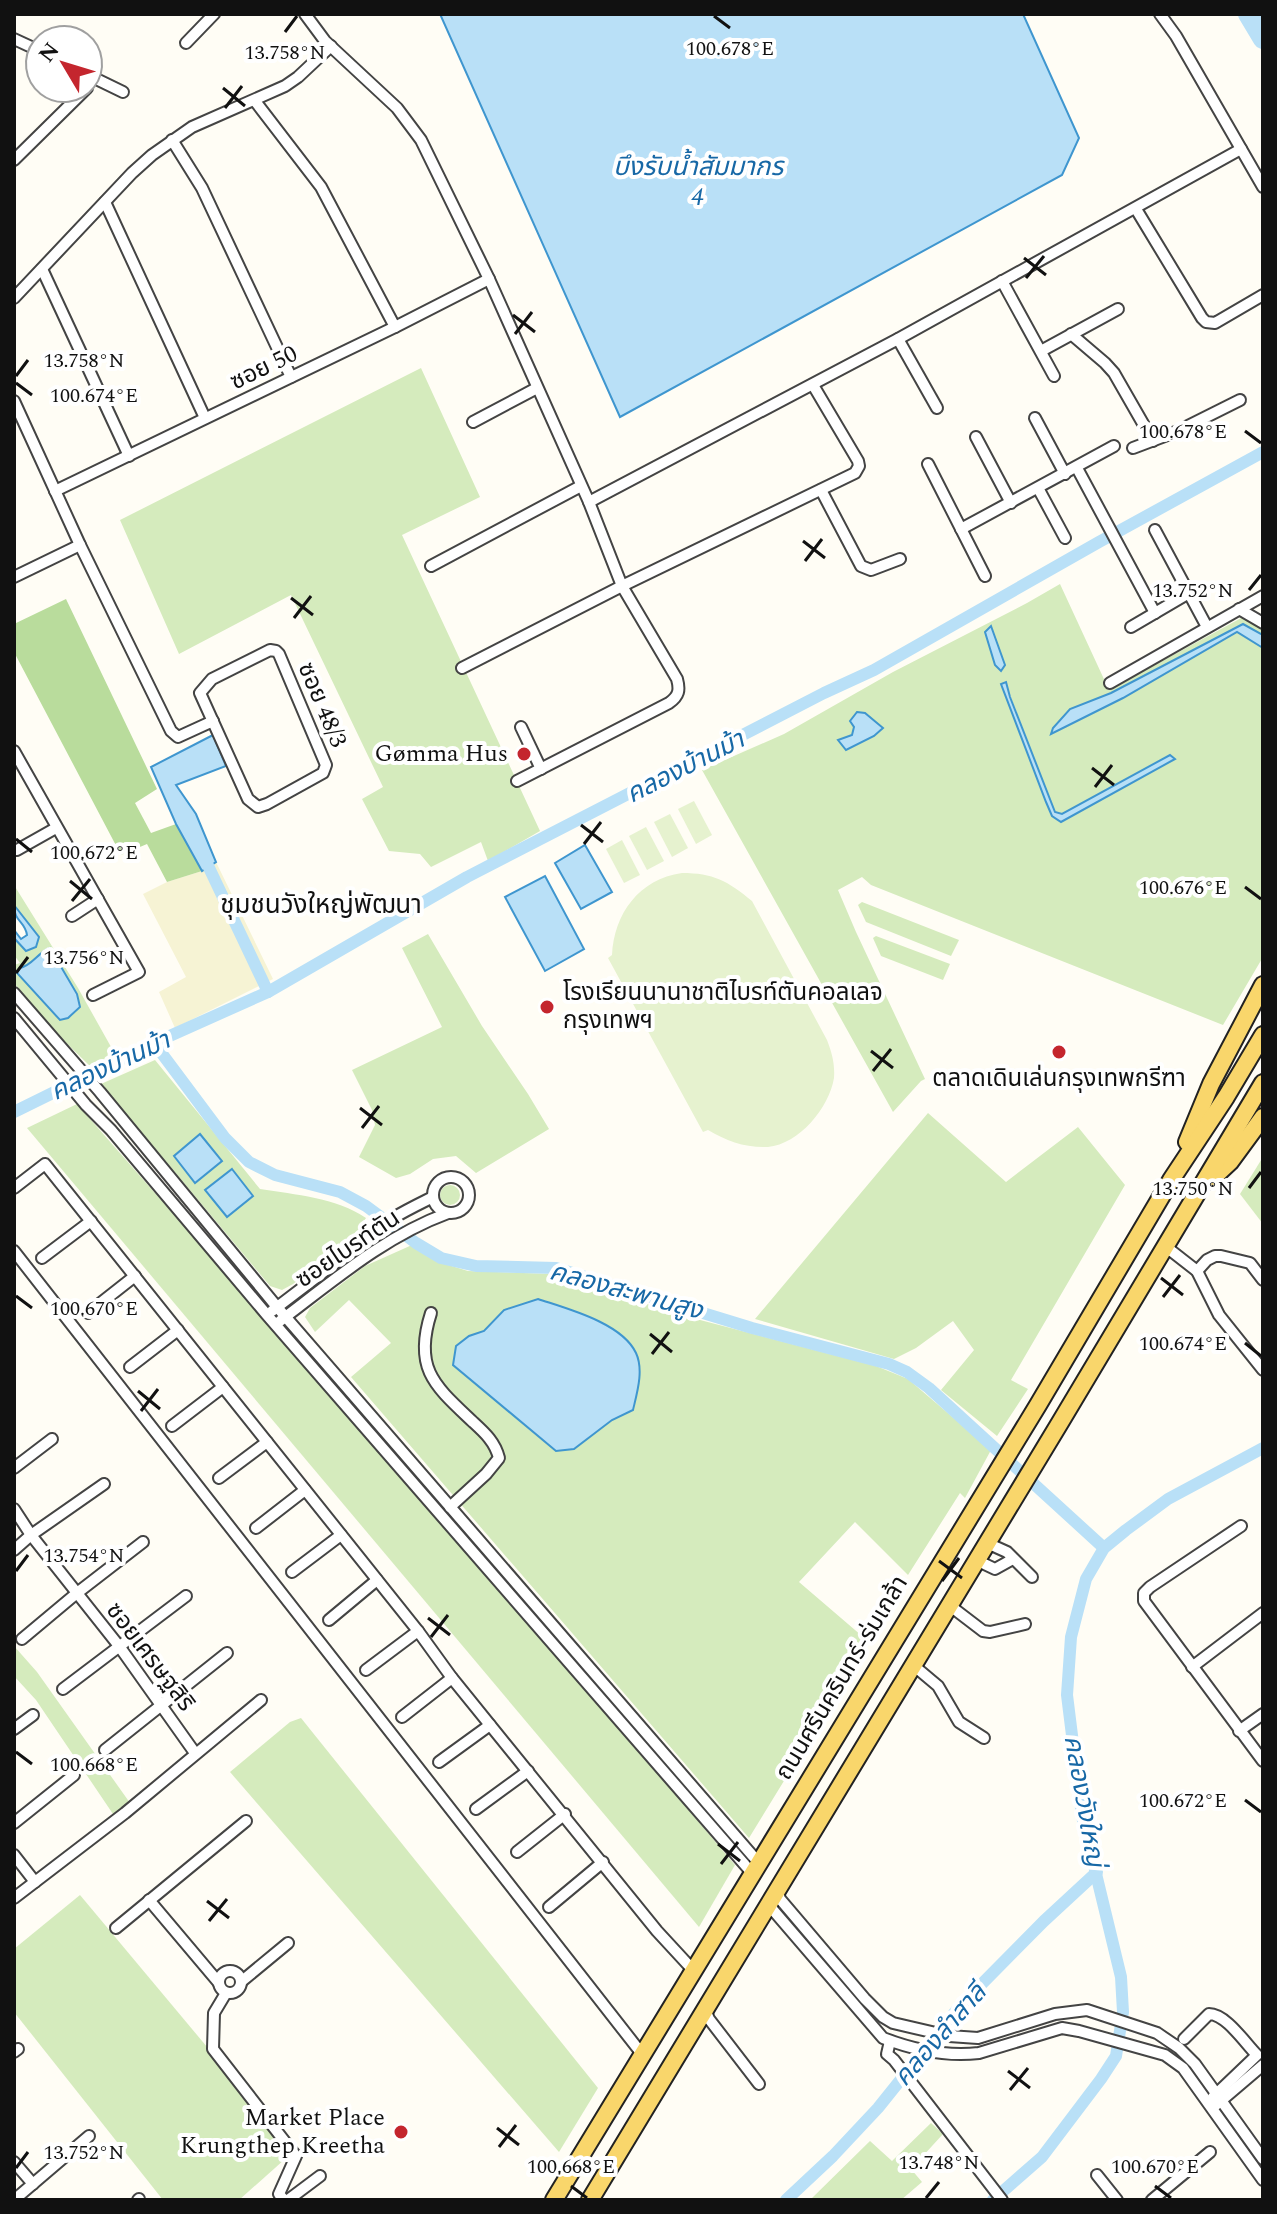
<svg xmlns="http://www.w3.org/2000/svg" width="1277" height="2214" font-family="Spectral,'Noto Sans Thai',serif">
<rect width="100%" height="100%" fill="#fffdf5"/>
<path fill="#f6f3d4" d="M216,862L273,979L175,1028L159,992L186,977L143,894L167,882L202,871Z"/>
<g fill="#d5ebbd" fill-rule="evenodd">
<path d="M421,368L480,497L402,535L540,831L488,861L481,842L431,867L420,854L389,851L362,799L383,787L291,595L179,654L120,520Z"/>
<path d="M1060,584L1109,690L1243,617L1263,629V635L1243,624L1111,693L1070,709L1052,733L1123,698L1237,632L1263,648V957L1223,1025L871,885L862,877L838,890L856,932L925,1079L921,1081L893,1112L702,770L784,734L893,672L1027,603ZM1005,682L1055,812L1062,814L1169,755L1061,822L1052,816L1046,802L1001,684Z"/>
<path d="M14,885L78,988L115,1054L92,1068L56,1033L14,983V965L20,963L14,955V938L27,951L39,937L14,905Z"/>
<path d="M862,902L959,940L951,956L866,922L858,905Z"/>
<path d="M428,934L482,1026L528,1094L549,1129L476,1173L456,1156L433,1159L410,1174L396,1178L359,1157L375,1125L372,1110L352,1070L442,1027L402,948Z"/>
<path d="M876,936L950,964L943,980L881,956L873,938Z"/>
<path d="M155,1060L260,1189C296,1195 335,1197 366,1218L354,1238L293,1284L282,1290L270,1286L101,1084Z"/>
<path d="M77,1104L521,1611L735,1865L699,1927L27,1128Z"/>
<path d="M928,1113L1006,1182L1078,1127L1125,1185L1011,1380L1028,1389L997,1436L941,1390L974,1350L953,1321L916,1348L894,1359L755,1319Z"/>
<path d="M1263,1157V1224L1240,1194Z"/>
<circle cx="450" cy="1195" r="10"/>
<path d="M412,1245L445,1264L468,1271L554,1274L681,1315L876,1366L908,1379L991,1450L965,1498L960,1493L908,1575L855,1522L799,1582L869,1642L749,1838L351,1377L391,1343L349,1300L315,1332L305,1317L310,1308L365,1266ZM484,1331L633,1410L612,1420L574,1449L556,1451L453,1365L469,1336Z"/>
<path d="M14,1646L37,1672L130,1803L113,1814L36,1700L14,1676Z"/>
<path d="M301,1718L598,2088L559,2152L230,1772L290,1722Z"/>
<path d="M80,1895L294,2151L239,2200H163L14,2012V1949Z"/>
<path d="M931,2123L943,2134L911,2169L922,2182L901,2200H810L870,2141L892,2161Z"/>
</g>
<path fill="#b9dc9c" d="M66,599L157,789L135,803L151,833L176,824L202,871L167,882L147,844L121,855L14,652V624Z"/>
<g fill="#e6f2cf">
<path d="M694,801L712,835L696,844L678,809Z"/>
<path d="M670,814L688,848L672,857L654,822Z"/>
<path d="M646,827L664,861L647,870L629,836Z"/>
<path d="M622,840L640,875L624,883L606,849Z"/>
<path d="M682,873C713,873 728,881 752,901L827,1040C832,1053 835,1064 834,1078C829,1108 799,1144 768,1147C745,1148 727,1141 708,1130L703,1132L608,958L612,955C614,914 639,879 682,873Z"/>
</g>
<g fill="#b9e0f7" stroke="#3f96cf" stroke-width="2">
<path d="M440,14H1023L1079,138L1062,175L620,417Z"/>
<path d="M1243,624L1263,635V648L1237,632L1123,698L1051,734L1053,728L1070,709L1111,693Z"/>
<path d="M991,626L1005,665L1001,671L995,665L985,632Z"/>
<path d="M1006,682L1010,697L1055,812L1062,814L1170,755L1175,759L1061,822L1052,816L1046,802L1001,684Z"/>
<path d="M857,712L865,713L883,728L874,736L846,750L838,740L852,735L854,727L850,721Z"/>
<path d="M213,735L226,766L176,785L196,814L216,862L202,871L176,824L151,767Z"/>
<path d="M585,845L612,892L581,909L555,863Z"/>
<path d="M545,876L584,949L545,971L505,897Z"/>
<path d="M14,905L39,937L36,947L26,951L14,938V930L21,939L27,935C25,921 14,922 14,905Z"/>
<path d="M50,948L77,994L80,1007L68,1018L60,1020L17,973L20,968C33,965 37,953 50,948Z"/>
<path d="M200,1134L222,1161L195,1183L174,1156Z"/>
<path d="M232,1169L253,1196L227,1217L205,1190Z"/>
<path d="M538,1299C568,1309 622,1323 636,1353C644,1370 637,1393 633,1410L612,1420L574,1449L556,1451L453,1365L456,1346L469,1336L484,1331L504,1310Z"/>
</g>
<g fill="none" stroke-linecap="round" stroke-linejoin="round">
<g stroke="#b9e0f7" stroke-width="12">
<path d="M202,853L268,992"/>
<path d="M154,1043L225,1138L249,1162L275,1175L340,1192L366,1206L416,1243L441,1258L476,1266L556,1268L752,1328L889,1364L907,1372L929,1388L1104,1548"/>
<path d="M14,1112L154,1043L268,992L467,877L824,693L874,670L1099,542L1263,452"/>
<path d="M786,2200L833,2156L878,2108L959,2007L1044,1921L1097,1872"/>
<path d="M993,2200L1042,2157L1101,2079L1116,2056L1123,2012L1121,1977L1082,1816L1067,1695L1071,1637L1086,1579L1104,1548L1126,1530L1168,1499L1263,1448"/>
</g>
<path stroke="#b9e0f7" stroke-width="20" d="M1248,14L1263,39"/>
<defs>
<g id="street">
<path d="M305,14L325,41L397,108L421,140L489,279L589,502L622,586L677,679C680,690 679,696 669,703L517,781"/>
<path d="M1160,14L1176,36L1263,187"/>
<path d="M14,39L40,51"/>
<path d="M186,43L214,14"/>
<path d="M88,75L123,92"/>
<path d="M255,101L321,187L395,327"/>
<path d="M172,140L202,188L291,377"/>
<path d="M14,160L87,88"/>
<path d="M105,202L205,418"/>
<path d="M1136,209L1202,318L1206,322L1215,323L1263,295"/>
<path d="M42,269L129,456"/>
<path d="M1002,281L1054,376"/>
<path d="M14,298L132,173L152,155L192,127L285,86L298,77L331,46"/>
<path d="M1071,334L1105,363L1114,373L1153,441"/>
<path d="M898,339L937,408"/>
<path d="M1041,351L1118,309"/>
<path d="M14,401L80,545L171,731L178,737L213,721"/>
<path d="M1035,418L1065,474"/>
<path d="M473,422L537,388"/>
<path d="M976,437L1011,503"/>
<path d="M1133,448L1178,431L1240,400"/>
<path d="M928,464L985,576"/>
<path d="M1077,468L1155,613"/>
<path d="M1038,488L1065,538"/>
<path d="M821,490L861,566L871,570L900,559"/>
<path d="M55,491L395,327L489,279"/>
<path d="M589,502L898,339L1241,149"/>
<path d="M961,529L1114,446"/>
<path d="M1155,530L1207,627"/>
<path d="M431,566L581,486"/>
<path d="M14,577L80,545"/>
<path d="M1239,609L1263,623"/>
<path d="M1131,627L1189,593"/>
<path d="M270,650L276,651L279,654L326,765L323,773L267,804L258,807L248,799L200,693L212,679Z"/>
<path d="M462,668L622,586L855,473L859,466L858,461L813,385"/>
<path d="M1110,683L1263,596"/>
<path d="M521,727L541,769"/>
<path d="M14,751L139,972L93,995"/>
<path d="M17,850L56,828"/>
<path d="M72,916L98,899"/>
<path d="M14,993L100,1092L277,1307L758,1862"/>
<path d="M14,1018L86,1105L111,1130L267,1315L752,1873"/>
<circle cx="451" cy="1195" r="18"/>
<path d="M14,1188L45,1164L418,1631L452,1678L657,1931L693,1970"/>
<path d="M1165,1246L1197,1271L1219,1315L1263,1370"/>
<path d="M14,1251L642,2054"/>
<path d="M42,1258L91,1221"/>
<path d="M1197,1271L1207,1260L1215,1256H1221L1250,1263L1263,1280"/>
<path d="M272,1311L360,1244C381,1222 407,1210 433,1197"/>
<path d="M88,1313L135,1276"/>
<path d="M431,1313C413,1369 435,1386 473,1422C485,1433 495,1442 499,1458L486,1474L450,1507"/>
<path d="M280,1321C333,1281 385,1236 448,1213"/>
<path d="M130,1367L178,1330"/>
<path d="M172,1426L223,1387"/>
<path d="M14,1468L52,1439"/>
<path d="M219,1478L267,1442"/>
<path d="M14,1509L31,1535L119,1646L195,1753"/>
<path d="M1241,1526L1150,1587L1144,1593V1601L1263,1761"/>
<path d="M256,1528L305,1490"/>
<path d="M987,1543L1007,1552L1032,1577"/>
<path d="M14,1550L31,1535L104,1484"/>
<path d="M976,1560L995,1569L1013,1559"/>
<path d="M292,1572L341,1535"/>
<path d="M949,1605L983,1631L990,1632L1025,1624"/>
<path d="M329,1620L377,1580"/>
<path d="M22,1639L77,1593L143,1542"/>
<path d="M913,1665L938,1686L959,1722L984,1738"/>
<path d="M1192,1667L1263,1613"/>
<path d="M366,1670L418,1631"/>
<path d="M63,1689L186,1596"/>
<path d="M402,1717L452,1678"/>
<path d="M14,1729L33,1715"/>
<path d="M1239,1731L1263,1714"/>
<path d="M105,1750L227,1653"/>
<path d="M439,1762L490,1725"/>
<path d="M476,1809L528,1771"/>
<path d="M14,1823L74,1775"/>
<path d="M517,1852L565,1814"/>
<path d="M14,1855L35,1882"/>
<path d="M777,1889L780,1899L865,1999L883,2017L893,2023L949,2036L978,2038L1055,2014L1087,2010L1157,2033L1179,2048L1195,2064L1263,2159"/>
<path d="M14,1898L125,1813L261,1700"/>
<path d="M149,1900L219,1983"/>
<path d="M770,1901L773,1910L883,2038C914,2050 945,2057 979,2053L1062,2028L1079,2031L1165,2055L1183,2068L1263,2180"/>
<path d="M549,1907L603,1862"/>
<path d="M116,1928L246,1821"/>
<circle cx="230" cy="1982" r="11"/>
<path d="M242,1981L288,1943"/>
<path d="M226,1993L214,2013L213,2049L296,2156L279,2194L284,2200"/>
<path d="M705,2009L709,2019L759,2084"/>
<path d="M1184,2039L1209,2014C1226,2014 1245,2043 1257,2055L1213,2097"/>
<path d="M890,2041L887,2054L894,2060L1002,2200"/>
<path d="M14,2052L18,2049"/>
<path d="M1216,2105L1263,2065"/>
<path d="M14,2162L33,2184"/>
<path d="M1097,2175L1117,2200"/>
<path d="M14,2200L89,2136"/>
<path d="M138,2200L139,2199"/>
<path d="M288,2200L320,2176"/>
<path d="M1152,2200L1210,2152"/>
</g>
<g id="primary">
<path d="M1187,1142L1211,1084L1263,985"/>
<path d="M1214,1177L1230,1162L1263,1117"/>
<path d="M554,2200L1038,1405L1171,1180L1226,1097L1263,1035"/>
<path d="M590,2200L1061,1421L1263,1083"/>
</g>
</defs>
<use href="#street" stroke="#444" stroke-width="14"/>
<use href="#primary" stroke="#222" stroke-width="20"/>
<use href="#street" stroke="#fff" stroke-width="10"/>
<use href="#primary" stroke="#f9d66b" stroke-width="16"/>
</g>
<path fill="none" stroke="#111" stroke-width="3" d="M714,16L730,28M285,32L297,16M223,88L245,106M225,108L242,86M1024,258L1046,275M1026,278L1044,256M513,315L535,332M515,334L532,312M16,376L28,360M16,383L32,395M1245,431L1261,443M803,541L825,558M805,561L822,539M1249,590L1261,575M291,598L313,615M294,618L311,596M1092,768L1114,785M1095,787L1112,765M581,825L603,842M16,839L32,852M584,844L601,822M70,881L92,899M1245,887L1261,899M72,901L90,879M16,973L28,957M871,1051L893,1068M873,1071L891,1049M360,1108L382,1125M362,1128L379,1106M1249,1188L1261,1172M1161,1278L1183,1295M16,1296L32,1308M1163,1297L1180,1275M650,1334L672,1352M1245,1343L1261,1356M652,1354L669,1332M138,1391L160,1409M141,1411L158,1389M939,1561L962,1578M16,1571L28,1555M942,1581L959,1558M428,1618L450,1635M431,1637L448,1615M16,1752L32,1764M1245,1800L1261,1812M718,1844L740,1861M721,1864L738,1842M207,1901L229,1918M209,1921L227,1899M1008,2071L1030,2088M1010,2090L1028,2068M497,2128L519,2145M499,2147L516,2125M16,2168L28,2152M571,2186L587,2198M1155,2186L1171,2198M926,2198L939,2182"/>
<g fill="#c4262e" stroke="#fff" stroke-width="3">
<circle cx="524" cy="754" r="8"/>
<circle cx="547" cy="1007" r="8"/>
<circle cx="1059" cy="1052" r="8"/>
<circle cx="401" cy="2132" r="8"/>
</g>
<g text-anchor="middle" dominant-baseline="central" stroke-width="8" stroke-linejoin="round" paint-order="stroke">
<g font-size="24" fill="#111" stroke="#fff">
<text transform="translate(264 368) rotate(-26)">ซอย 50</text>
<text transform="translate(322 705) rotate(67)">ซอย 48/3</text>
<text transform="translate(348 1249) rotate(-34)">ซอยไบรท์ตัน</text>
<text transform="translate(150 1657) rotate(53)">ซอยเศรษฐสิริ</text>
<text transform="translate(842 1678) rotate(-59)">ถนนศรีนครินทร์-ร่มเกล้า</text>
</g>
<g font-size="24" fill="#111" stroke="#fff" text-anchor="end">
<text x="508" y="754">Gømma Hus</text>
<text x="563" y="993" text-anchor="start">โรงเรียนนานาชาติไบรท์ตันคอลเลจ<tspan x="563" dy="28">กรุงเทพฯ</tspan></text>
<text x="1059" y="1079" text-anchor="middle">ตลาดเดินเล่นกรุงเทพกรีฑา</text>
<text x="385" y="2118">Market Place<tspan x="385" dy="28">Krungthep Kreetha</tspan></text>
</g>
<g font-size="26" font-style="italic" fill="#1768a6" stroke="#fff">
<text x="698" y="167">บึงรับน้ำสัมมากร<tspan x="698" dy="30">4</tspan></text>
<text transform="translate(685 767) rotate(-27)">คลองบ้านม้า</text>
<text transform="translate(110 1066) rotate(-25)">คลองบ้านม้า</text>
<text transform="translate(626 1291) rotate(15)">คลองสะพานสูง</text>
<text transform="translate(1084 1801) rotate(80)">คลองวังใหญ่</text>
<text transform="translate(940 2035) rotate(-49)">คลองลำสาลี</text>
</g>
<g font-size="26" fill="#111" stroke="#fff">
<text x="321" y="905">ชุมชนวังใหญ่พัฒนา</text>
</g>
</g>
<g font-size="20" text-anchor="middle" fill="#111" stroke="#fff" stroke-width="8" stroke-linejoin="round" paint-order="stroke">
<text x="730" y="55">100.678°E</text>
<text x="285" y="59">13.758°N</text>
<text x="84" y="367">13.758°N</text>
<text x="94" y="402">100.674°E</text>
<text x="1183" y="438">100.678°E</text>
<text x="1193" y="597">13.752°N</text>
<text x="94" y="859">100.672°E</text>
<text x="1183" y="894">100.676°E</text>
<text x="84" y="964">13.756°N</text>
<text x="1193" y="1195">13.750°N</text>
<text x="94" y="1315">100.670°E</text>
<text x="1183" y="1350">100.674°E</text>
<text x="84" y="1562">13.754°N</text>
<text x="94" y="1771">100.668°E</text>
<text x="1183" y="1807">100.672°E</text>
<text x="84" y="2159">13.752°N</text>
<text x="939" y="2169">13.748°N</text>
<text x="571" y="2173">100.668°E</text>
<text x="1155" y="2173">100.670°E</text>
</g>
<rect width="1277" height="2214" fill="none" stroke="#111111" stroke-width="32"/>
<g transform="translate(64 64) rotate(308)"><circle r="38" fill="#ffffff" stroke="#a0a0a0" stroke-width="2"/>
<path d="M0-6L14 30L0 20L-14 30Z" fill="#c4262e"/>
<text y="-12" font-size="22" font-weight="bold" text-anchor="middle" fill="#111111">N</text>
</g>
</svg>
